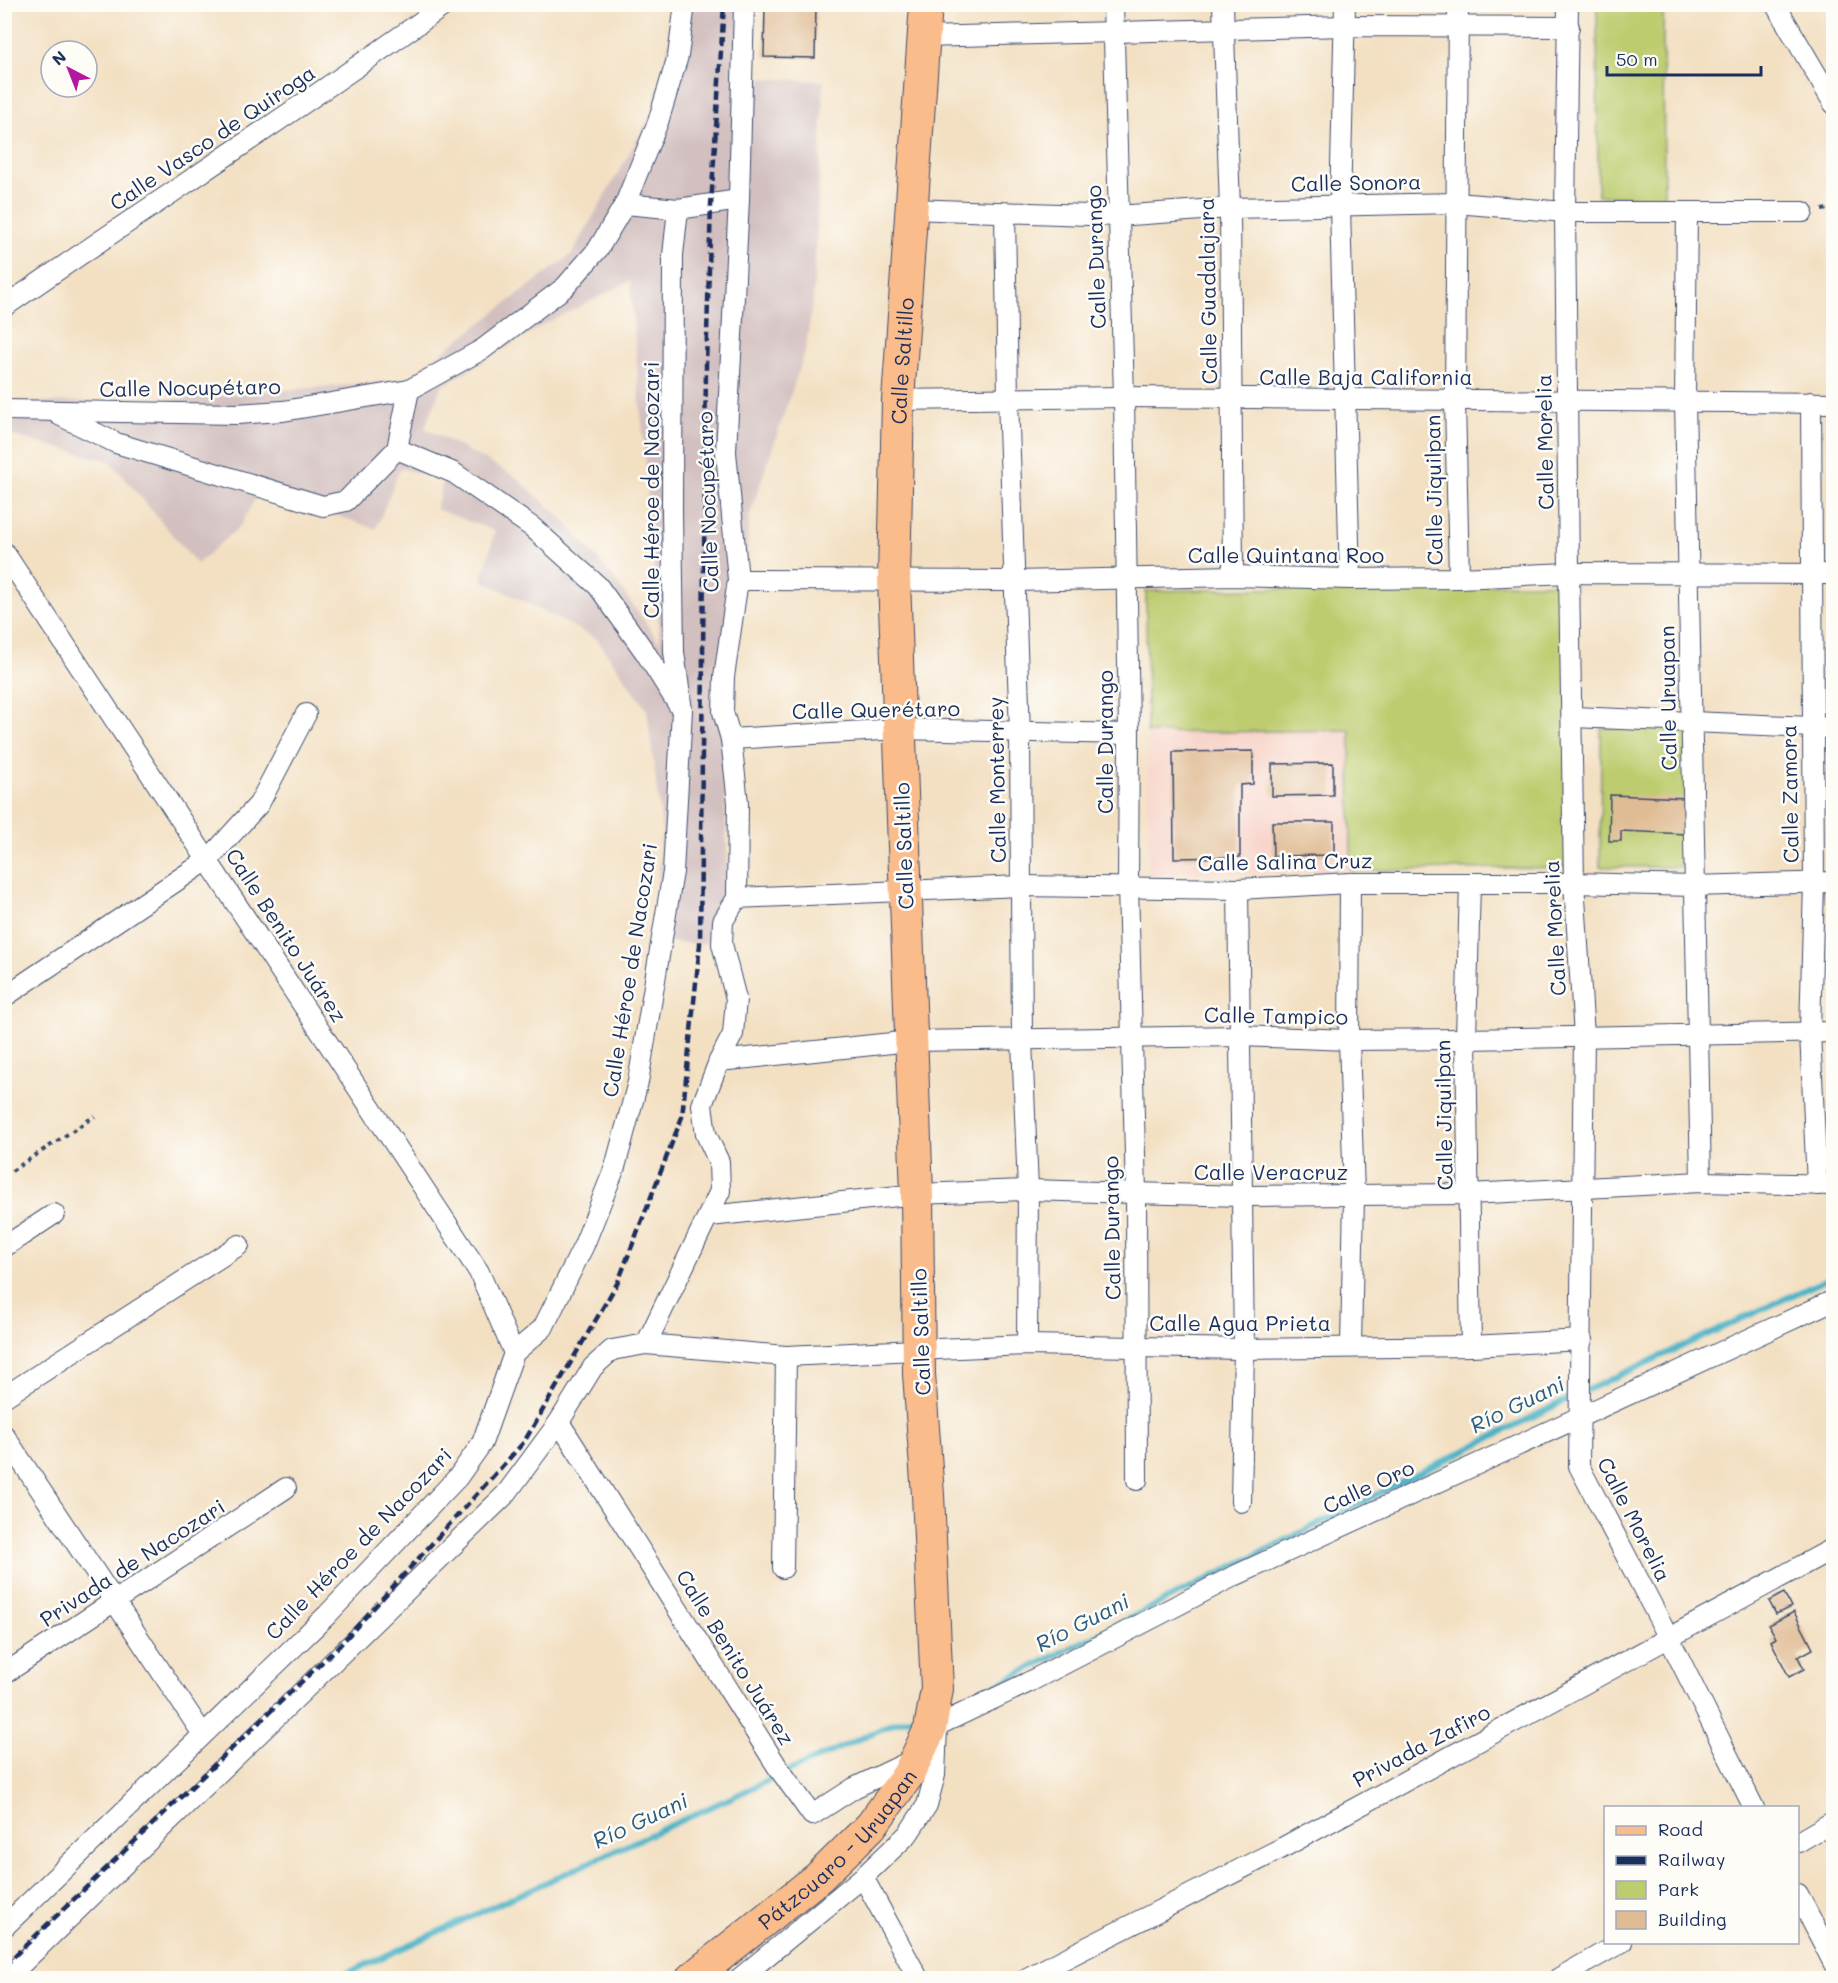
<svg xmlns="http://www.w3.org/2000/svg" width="1838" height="1983" font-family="Mali,sans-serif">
<rect width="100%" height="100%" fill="#fdfcf7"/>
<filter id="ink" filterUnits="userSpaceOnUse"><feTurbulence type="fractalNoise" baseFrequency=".0167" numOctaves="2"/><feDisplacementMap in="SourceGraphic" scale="12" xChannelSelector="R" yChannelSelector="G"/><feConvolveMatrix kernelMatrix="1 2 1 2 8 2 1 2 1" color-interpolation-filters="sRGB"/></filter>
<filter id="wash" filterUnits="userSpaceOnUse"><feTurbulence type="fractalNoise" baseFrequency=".008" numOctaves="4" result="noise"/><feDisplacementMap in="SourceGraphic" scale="24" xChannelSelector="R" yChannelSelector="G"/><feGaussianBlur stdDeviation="1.35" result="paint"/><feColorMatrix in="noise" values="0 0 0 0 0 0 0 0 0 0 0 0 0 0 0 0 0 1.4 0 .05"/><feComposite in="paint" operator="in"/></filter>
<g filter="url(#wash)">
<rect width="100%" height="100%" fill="#f3e0c3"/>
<path fill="#f7d1c6" d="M1350,730L1351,871L1148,875L1147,733Z"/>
<path fill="#d2bfbf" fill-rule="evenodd" d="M679,5H756L752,78L824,81L813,298L805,352L749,517L743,606L723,743L728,880L712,941L700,944L653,941L662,830L647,710L597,639L482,580L495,531L436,509L444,480L400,468L376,529L260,489L241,525L197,564L110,461L5,434L4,403L163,400L405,380L572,254L651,115ZM630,281L660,643L612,576L561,517L516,477L425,428L441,387L541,326Z"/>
<g fill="#bdcc6e" stroke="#6c7e66" stroke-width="1.5">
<path d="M1597,5H1663L1664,197L1598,196Z"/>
<path d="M1574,583L1577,867L1351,871L1350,730L1147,733L1146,591Z"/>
<path d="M1693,727L1692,867H1600L1601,728Z"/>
</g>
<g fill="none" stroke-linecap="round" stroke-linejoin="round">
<g stroke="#48b2c6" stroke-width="6">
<path d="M943,1707L966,1700L1566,1400L1834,1276"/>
<path d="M337,1978L894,1723L922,1714"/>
</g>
</g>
<g id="blocks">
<g fill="#e0bc94">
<path d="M765,4H816L815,58L764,57Z"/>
<path d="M1253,751V784L1240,785V857L1174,858L1173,752Z"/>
<path d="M1333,763V795L1272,796V764Z"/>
<path d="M1610,795L1687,798L1686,834L1621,831V841H1609Z"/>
<path d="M1272,822H1334V855L1273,856Z"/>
<path d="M1784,1593L1791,1607L1776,1614L1769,1601Z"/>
<path d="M1794,1612L1813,1649L1798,1657L1804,1669L1789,1677L1771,1641L1776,1638L1769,1625Z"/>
</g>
</g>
</g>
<g filter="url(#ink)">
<use href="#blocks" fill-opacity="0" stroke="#3b4a6d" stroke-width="1.5"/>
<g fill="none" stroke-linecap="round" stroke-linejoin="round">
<defs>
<g id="street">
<path d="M1113,4L1124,397L1129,734L1128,886L1136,1193L1137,1480"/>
<path d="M1223,4L1230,208L1233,576"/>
<path d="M1345,4L1340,207L1350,579"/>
<path d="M1458,4L1455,401L1459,578"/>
<path d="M1568,4L1565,212L1569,573L1574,883L1584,1036L1579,1466L1669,1638L1754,1808"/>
<path d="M1775,4L1834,104"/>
<path d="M924,37L1345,26L1569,27"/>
<path d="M625,204L658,122L678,56L685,4"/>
<path d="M910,209L1117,216L1230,208L1456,203L1565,212H1803"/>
<path d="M1687,213L1685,400L1701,1182"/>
<path d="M1005,214L1008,399L1020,733L1022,1040L1028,1190L1027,1345"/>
<path d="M4,307C151,205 301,108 446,4"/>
<path d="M898,400L1124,397L1834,403"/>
<path d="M1811,402L1814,882L1810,1032L1817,1185"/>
<path d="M4,410L237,414L283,411L409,390L483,349L565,287L598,249L625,204L678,209L739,200"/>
<path d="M59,415L116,443L323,506L346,501L397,449"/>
<path d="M397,449L454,473L532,527L598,586L645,652L679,706"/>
<path d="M397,449L409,390"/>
<path d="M4,552L479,1272L514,1353"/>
<path d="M738,580L1016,581L1233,576L1350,579L1459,578L1569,573L1834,574"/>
<path d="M1573,717L1834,728"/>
<path d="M731,739L899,729L1129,734"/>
<path d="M1350,883L1349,1040L1354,1195L1351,1346"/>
<path d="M1470,883L1466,1039L1471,1346"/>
<path d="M1238,889L1244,1349L1241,1502"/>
<path d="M737,898L1021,886L1238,889L1350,883H1574L1694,886L1834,882"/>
<path d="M4,997L209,859L259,804L306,714"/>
<path d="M719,1061L911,1041L1240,1036L1349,1040L1466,1039L1834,1032"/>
<path d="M710,1216L917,1194L1028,1190L1241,1196L1354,1195L1468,1194L1701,1182L1834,1185"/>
<path d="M4,1247L54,1214"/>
<path d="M646,1344L720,1191L719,1162L706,1134L702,1105L719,1061L733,1034L736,999L722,944L723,921L737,898L738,803L731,739L723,712L724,677L738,580L726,452L739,200L744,4"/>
<path d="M4,1397L239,1245"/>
<path d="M559,1422L777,1766L812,1815L854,1788L915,1759"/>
<path d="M4,1435L202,1733"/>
<path d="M783,1568L786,1356"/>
<path d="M4,1674L286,1488"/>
<path d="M930,1729L1027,1683L1232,1577L1834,1300"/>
<path d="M1798,1842L1834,1821"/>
<path d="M863,1877L918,1978"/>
<path d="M1798,1894L1834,1964"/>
<path d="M4,1927L327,1615L458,1477L482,1443L514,1353L543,1328L584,1245L615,1167L638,1082L673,872L682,710L674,652L672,510L673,255L678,209"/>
<path d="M7,1978L506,1494L559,1422L593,1367L612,1350L646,1344L786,1356L1027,1345L1244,1349L1471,1346L1582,1340"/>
<path d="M740,1978L863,1877L908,1834L927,1805L935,1775L937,1728"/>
<path d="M1027,1978L1282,1848L1834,1548"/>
<path d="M1559,1978L1622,1942"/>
</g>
<g id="primary">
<path id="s1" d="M692,1978L819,1877L871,1826L908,1775L930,1729L937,1689L928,1495L919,1374L917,1194L894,579L898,400L926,4"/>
</g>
</defs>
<use href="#street" stroke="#3b4a6d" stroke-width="22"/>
<use href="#primary" stroke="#3b4a6d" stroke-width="34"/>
<g stroke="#3b4a6d" stroke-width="4" stroke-dasharray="4.5 4.5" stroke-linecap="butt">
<path d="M1822,210L1834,208"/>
<path d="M4,1176L95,1116"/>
</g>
<use href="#street" stroke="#fff" stroke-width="20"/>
<use href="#primary" stroke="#fabc8b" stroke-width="32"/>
<path stroke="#1b2f5e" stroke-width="4.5" stroke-dasharray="9 4.5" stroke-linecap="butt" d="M4,1966L340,1645L524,1442L618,1282L682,1117L700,944L706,365L711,205L724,4"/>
</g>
</g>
<g text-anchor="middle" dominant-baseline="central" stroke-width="5" stroke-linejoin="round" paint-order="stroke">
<g font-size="21" fill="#1b2f5e" stroke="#fdfcf7">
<text transform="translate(212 137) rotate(-34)">Calle Vasco de Quiroga</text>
<text transform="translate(1356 182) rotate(-1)">Calle Sonora</text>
<text transform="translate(1095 257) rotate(-92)">Calle Durango</text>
<text transform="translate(1207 291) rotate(-91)">Calle Guadalajara</text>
<text stroke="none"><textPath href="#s1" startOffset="1719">Calle Saltillo</textPath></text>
<text x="1366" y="376">Calle Baja California</text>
<text transform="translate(190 387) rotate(-1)">Calle Nocupétaro</text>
<text transform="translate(1544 442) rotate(-91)">Calle Morelia</text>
<text transform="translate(650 490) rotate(-90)">Calle Héroe de Nacozari</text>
<text transform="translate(1433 490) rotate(-91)">Calle Jiquilpan</text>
<text transform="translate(707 502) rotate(-92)">Calle Nocupétaro</text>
<text x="1286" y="554">Calle Quintana Roo</text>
<text transform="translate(1667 698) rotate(-91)">Calle Uruapan</text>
<text transform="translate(876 709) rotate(-1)">Calle Querétaro</text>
<text transform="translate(1104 742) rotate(-90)">Calle Durango</text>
<text transform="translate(996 780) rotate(-91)">Calle Monterrey</text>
<text transform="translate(1789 794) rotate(-91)">Calle Zamora</text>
<text transform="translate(903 846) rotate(-92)">Calle Saltillo</text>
<text transform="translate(1285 861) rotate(-1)">Calle Salina Cruz</text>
<text transform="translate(1554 928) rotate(-93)">Calle Morelia</text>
<text transform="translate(287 935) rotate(57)">Calle Benito Juárez</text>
<text transform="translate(629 970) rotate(-81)">Calle Héroe de Nacozari</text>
<text transform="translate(1276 1015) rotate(1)">Calle Tampico</text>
<text transform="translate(1443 1115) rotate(-91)">Calle Jiquilpan</text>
<text x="1271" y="1171">Calle Veracruz</text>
<text transform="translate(1111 1228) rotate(-91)">Calle Durango</text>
<text x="1240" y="1322">Calle Agua Prieta</text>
<text transform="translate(920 1332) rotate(-92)">Calle Saltillo</text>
<text transform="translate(1368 1486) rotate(-25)">Calle Oro</text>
<text transform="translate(1635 1519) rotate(63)">Calle Morelia</text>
<text transform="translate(358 1543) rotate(-46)">Calle Héroe de Nacozari</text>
<text transform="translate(132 1562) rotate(-33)">Privada de Nacozari</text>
<text transform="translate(736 1657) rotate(58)">Calle Benito Juárez</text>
<text transform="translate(1421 1745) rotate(-28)">Privada Zafiro</text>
<text stroke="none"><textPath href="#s1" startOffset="195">Pátzcuaro - Uruapan</textPath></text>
</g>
<g font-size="22" font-style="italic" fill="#2b5d82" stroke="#fdfcf7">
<text transform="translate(1517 1404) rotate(-26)">Río Guani</text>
<text transform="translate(1082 1622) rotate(-27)">Río Guani</text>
<text transform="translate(640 1820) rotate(-25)">Río Guani</text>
</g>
</g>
<rect width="1838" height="1983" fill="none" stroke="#fdfcf7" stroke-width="24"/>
<rect x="1604" y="1806" width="195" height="138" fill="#fdfcf7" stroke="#a3aaba" stroke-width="1.5"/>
<rect x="1616" y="1826" width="30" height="9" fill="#fabc8b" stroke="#a3aaba" stroke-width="1.5"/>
<text x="1658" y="1836" font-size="18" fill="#1b2f5e">Road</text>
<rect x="1616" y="1856" width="30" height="9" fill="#1b2f5e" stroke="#a3aaba" stroke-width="1.5"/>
<text x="1658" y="1866" font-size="18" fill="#1b2f5e">Railway</text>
<rect x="1616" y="1881" width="30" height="18" fill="#bdcc6e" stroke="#a3aaba" stroke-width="1.5"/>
<text x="1658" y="1896" font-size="18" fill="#1b2f5e">Park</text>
<rect x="1616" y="1911" width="30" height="18" fill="#e0bc94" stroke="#a3aaba" stroke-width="1.5"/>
<text x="1658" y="1926" font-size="18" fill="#1b2f5e">Building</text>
<g transform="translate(69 69) rotate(318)"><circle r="28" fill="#fdfcf7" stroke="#a3aaba" stroke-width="1.5"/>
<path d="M0-4.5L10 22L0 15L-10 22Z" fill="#b5179e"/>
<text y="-9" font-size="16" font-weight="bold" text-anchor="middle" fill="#1b2f5e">N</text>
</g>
<path d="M1607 66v9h154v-9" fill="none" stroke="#1b2f5e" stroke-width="3"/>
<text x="1616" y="66" font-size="18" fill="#1b2f5e" stroke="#fdfcf7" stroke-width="4.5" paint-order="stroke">50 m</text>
</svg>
